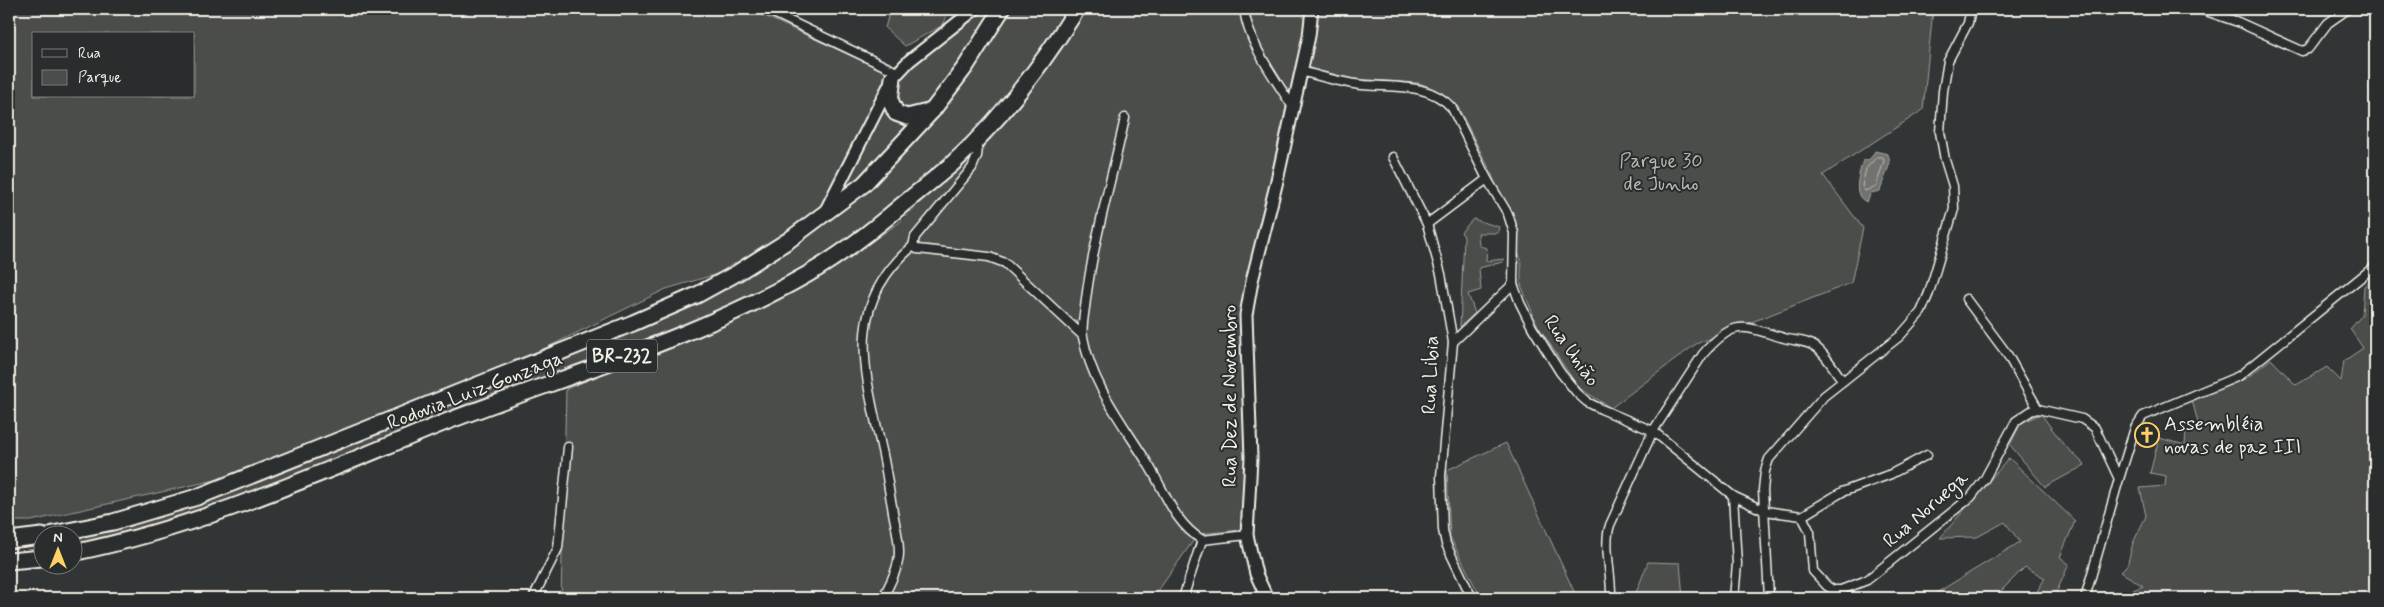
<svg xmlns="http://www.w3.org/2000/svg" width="2384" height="607" font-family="Mynerve,sans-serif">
<rect width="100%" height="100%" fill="#323535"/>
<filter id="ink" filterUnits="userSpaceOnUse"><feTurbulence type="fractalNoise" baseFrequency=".02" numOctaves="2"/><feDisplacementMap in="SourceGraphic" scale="10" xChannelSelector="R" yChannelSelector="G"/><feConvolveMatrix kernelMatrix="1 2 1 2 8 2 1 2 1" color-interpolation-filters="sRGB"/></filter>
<g filter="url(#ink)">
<g fill="#4b4d4c" stroke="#a09f9a" fill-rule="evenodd">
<path d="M9,9H749L887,72L855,152L824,212L863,188L935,112L968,69L1005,9H1072L1044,57L976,146L896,210L823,261L776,288L681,332L244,505L115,547L73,556L72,534H52L143,515L530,365L662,313L735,271L768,248L734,269L666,289L458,391L238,475L31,521H9ZM34,34H194V96H34Z"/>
<path d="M893,9H950L943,25L905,46L885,28L889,13Z"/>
<path d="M980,9H999L930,108L896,112V78Z"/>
<path d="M1075,9H1933L1923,110L1823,175L1863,228L1851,283L1696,344L1611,408L1578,387L1538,326L1521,285V260L1491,172L1458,107L1435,89L1419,83L1354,79L1314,70L1297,58L1255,247L1240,331L1247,440L1241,530L1198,534L1153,598H561L566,389L743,317L827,272L900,222L1007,118Z"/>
<path d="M890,87L893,114H928L861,185L830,206Z"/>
<path d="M1473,219L1499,227L1498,233H1478L1479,246L1487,248L1486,261L1504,259L1503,262L1479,268L1481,290L1468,294L1475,313L1460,327L1464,237L1461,232Z"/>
<path d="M2375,277V598H2114L2143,586L2121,572L2127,566L2133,543L2146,516L2140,488L2165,486L2166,476L2150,473L2159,438L2185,445L2186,430L2198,423L2192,400L2247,378L2271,359L2296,385L2327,367L2341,381L2344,361L2363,348L2350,329L2362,315L2364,286Z"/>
<path d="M2041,414L2063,444L2085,465L2045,487L2010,445L2021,423Z"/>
<path d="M1506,443L1577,598H1481L1450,537L1447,470Z"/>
<path d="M2009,458L2075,521L2060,557L2069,564L2054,598H2033L2045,578L2025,567L1994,598H1928L2020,542L2005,522L1977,537L1940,538Z"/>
<path d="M1648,562L1680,563L1683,598H1634Z"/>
</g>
<path fill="#727370" stroke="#a6a5a0" d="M1875,151L1888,154L1890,163L1880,191L1871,193L1867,202C1851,197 1859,173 1863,161L1870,159Z"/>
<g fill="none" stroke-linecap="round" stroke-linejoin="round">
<path stroke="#c0bfb8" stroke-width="1" d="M1877,157H1883L1884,161L1876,186L1865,191L1862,186L1866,169Z"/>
<defs>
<g id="street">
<path d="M1244,9C1248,43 1274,77 1292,106"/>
<path d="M2200,9L2238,22L2302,51L2308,49L2328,23L2348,9"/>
<path d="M2371,9L2375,14"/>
<path d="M767,10L897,72"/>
<path d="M1301,71C1319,76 1336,81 1354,84C1387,89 1427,80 1452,108L1487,179L1508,214L1514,233L1513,284L1520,303L1532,327L1560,372L1577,393L1587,402L1601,409L1653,431L1733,496L1765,511L1802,516L1842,492L1891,474L1927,455"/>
<path d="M1125,118C1112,178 1094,238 1086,299C1085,311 1081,326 1083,337C1092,386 1123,423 1148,464C1165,491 1173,522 1202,540L1183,598"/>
<path d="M979,139L977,156L972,168L915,237L913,246L917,249L927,250L989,257L1005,263L1082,335"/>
<path d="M1393,157L1427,224L1441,274L1453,342L1441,476L1443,530L1446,544L1472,598"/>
<path d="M1427,224L1487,179"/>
<path d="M1966,299L2007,354L2038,409"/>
<path d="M1453,342L1513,284"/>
<path d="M1733,496L1737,564L1734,598"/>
<path d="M1802,516L1810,532L1813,571L1827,586L1833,590H1841L1867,580L1971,497L1984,480L2016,421L2031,411L2038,409L2082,419L2095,428L2119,479"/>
<path d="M1202,540L1247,535"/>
<path d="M533,598L558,548L568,447"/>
<path d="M883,598C890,583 899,568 899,552C899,536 894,521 892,506C888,486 886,466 881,446C864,369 844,304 913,246"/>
<path d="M1611,598C1612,575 1603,545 1610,525L1653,431L1703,354C1737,315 1745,328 1788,339C1797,341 1809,341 1817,348C1827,356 1835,371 1843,381"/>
<path d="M1769,598L1763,490L1765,471L1769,459L1824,396L1900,336L1921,312L1929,293L1954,209L1953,186L1945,160L1940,132L1943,91L1948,61L1968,23L1971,9"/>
<path d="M2085,598L2119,479L2135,428L2143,416L2239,376L2375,266"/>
</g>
<g id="secondary">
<path d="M826,210L893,78L909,61L975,9"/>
<path d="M1267,598L1256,574L1247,535L1251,458L1246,315L1252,281L1276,185L1309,36L1312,9"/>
</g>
<g id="highway">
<path d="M893,78L890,100L896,113L907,117L932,111"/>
<path d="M53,534L113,522L197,497L633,323L697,295L737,273L789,240L864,184L932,111L966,66L1002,9"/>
<path d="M9,540L42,536"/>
<path d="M72,553C202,527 322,472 443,423C564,376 695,339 808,274C841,255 873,230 902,205C919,191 936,178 952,164C1002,119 1042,65 1077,9"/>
<path d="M9,561L42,558"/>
</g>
</defs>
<use href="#street" stroke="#f4f1e8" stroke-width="11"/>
<use href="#secondary" stroke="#f4f1e8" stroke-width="15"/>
<use href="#highway" stroke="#f4f1e8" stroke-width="19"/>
<use href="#street" stroke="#2a2d2e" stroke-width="8"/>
<use href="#secondary" stroke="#2a2d2e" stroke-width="11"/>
<use href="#highway" stroke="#2a2d2e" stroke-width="15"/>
</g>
</g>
<defs>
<symbol id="church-ring" viewBox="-11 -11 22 22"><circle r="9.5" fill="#2a2d2e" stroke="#ffd166" stroke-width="1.5"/><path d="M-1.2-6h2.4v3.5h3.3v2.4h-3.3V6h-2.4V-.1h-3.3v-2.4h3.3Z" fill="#ffd166"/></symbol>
</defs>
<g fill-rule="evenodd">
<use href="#church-ring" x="2133" y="421" width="28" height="28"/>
</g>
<g text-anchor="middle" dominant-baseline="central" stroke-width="4" stroke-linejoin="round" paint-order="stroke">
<rect fill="#2a2d2e" stroke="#b7b6b0" stroke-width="1" x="587" y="339.5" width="70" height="33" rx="4"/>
<g font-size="19" font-weight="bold" fill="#f4f1e8">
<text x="622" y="356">BR-232</text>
</g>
<g font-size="20" fill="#b9b8b1" stroke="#2a2d2e">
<text x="1661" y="161">Parque 30<tspan x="1661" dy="23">de Junho</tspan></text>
</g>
<g font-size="20" fill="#f4f1e8" stroke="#2a2d2e">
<text transform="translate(1571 351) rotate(55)">Rua União</text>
<text transform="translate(1431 375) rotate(-88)">Rua Libia</text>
<text transform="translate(475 391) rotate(-21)">Rodovia Luiz Gonzaga</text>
<text transform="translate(1230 396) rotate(-90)">Rua Dez de Novembro</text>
<text transform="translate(1926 510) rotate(-41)">Rua Noruega</text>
</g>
<g font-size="20" fill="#f4f1e8" stroke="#2a2d2e" text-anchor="start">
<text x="2164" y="424">Assembléia<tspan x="2164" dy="23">novas de paz III</tspan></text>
</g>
</g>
<rect width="2384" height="607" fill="none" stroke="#2a2d2e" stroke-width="30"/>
<rect x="15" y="15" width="2354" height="577" fill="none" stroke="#f4f1e8" stroke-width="2" filter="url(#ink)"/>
<rect x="32" y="32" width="162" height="65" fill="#2a2d2e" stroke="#7b7b78"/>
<rect x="42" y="49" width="25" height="8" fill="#2a2d2e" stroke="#7b7b78"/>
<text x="78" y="58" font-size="15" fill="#f4f1e8">Rua</text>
<rect x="42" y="70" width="25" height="15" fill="#4b4d4c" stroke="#7b7b78"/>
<text x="78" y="82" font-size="15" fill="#f4f1e8">Parque</text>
<g transform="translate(58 550)"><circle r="24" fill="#2a2d2e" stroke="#7b7b78"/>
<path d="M0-4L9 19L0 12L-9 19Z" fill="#ffd166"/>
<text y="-8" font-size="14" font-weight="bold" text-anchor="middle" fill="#f4f1e8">N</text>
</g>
</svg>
